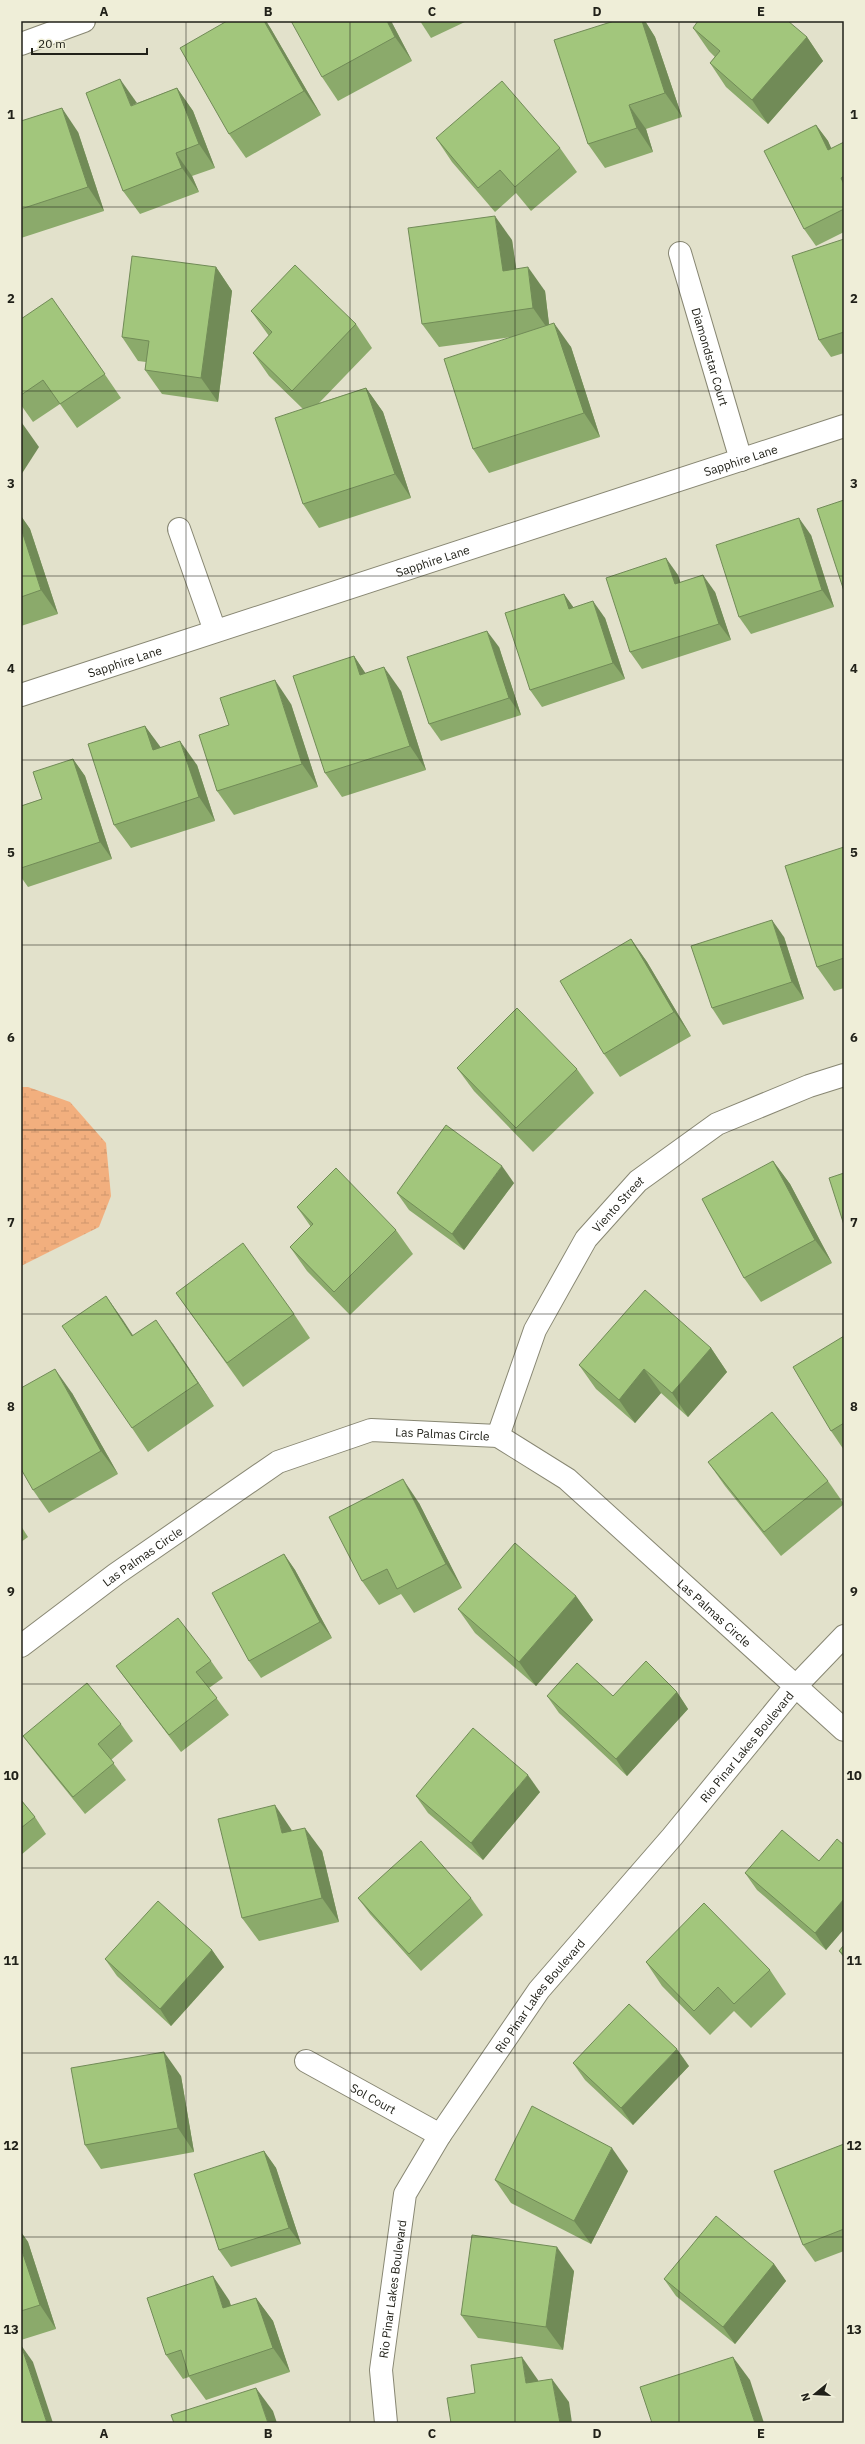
<svg xmlns="http://www.w3.org/2000/svg" width="865" height="2444" font-family="'IBM Plex Sans',sans-serif">
<defs>
<pattern id="wetland-marsh" width="20" height="14" patternUnits="userSpaceOnUse"><rect width="20" height="14" fill="#f2af7e"/><path d="M1 5h8M5 5V1M11 12h8M15 12V8" fill="none" stroke="#cf966c"/></pattern>
</defs>
<rect width="100%" height="100%" fill="#e2e1cb"/>
<path fill="url(#wetland-marsh)" d="M21,1087H28L70,1102L106,1143L111,1196L99,1227L21,1266Z"/>
<g fill="none" stroke-linecap="round" stroke-linejoin="round">
<defs>
<g id="minor">
<path d="M21,44L84,21"/>
<path id="s1" d="M680,253L741,460"/>
<path d="M179,529L215,631"/>
<path id="s2" d="M21,695L844,426"/>
<path id="s3" d="M498,1436L535,1330L586,1239L638,1181L717,1124L809,1086L844,1075"/>
<path id="s4" d="M21,1646L116,1574L278,1462L371,1430L498,1436L567,1479L844,1730"/>
<path id="s5" d="M306,2061L440,2135"/>
<path id="s6" d="M386,2423L381,2370L405,2194L440,2135L539,1990L672,1837L795,1687L844,1636"/>
</g>
</defs>
<use href="#minor" stroke="#888773" stroke-width="24"/>
<use href="#minor" stroke="#fff" stroke-width="22"/>
</g>
<g fill="#8baa6b">
<path d="M227,21H266L271,29L321,115L246,158L229,134Z"/>
<path d="M391,21L412,61L338,101L322,77Z"/>
<path d="M420,21H467L431,38Z"/>
<path d="M614,21H645L655,37L682,117L646,129L653,152L605,168L588,144Z"/>
<path d="M693,28L807,37L823,61L768,124L726,87L710,63L715,57L709,51Z"/>
<path d="M177,88L193,111L215,168L192,176L199,192L140,214L123,191L137,103Z"/>
<path d="M21,121L78,132L104,211L21,238Z"/>
<path d="M816,125L828,141L831,149L844,142V232L816,246L804,229Z"/>
<path d="M436,138L560,148L577,172L531,211L516,193L495,212L452,162Z"/>
<path d="M844,239V353L831,357L819,340Z"/>
<path d="M512,240L516,269L545,291L549,325L571,347L600,437L489,473L473,449L512,337L439,347L422,324Z"/>
<path d="M216,267L232,291L218,402L162,394L145,370L146,362L138,361L122,337Z"/>
<path d="M251,311L356,324L372,348L319,403L366,388L383,412L411,498L319,528L303,504V409L269,376L253,353L269,336Z"/>
<path d="M21,319L69,322L121,398L77,428L60,404L33,422L21,405Z"/>
<path d="M21,516L30,529L58,614L21,626Z"/>
<path d="M811,535L834,607L751,634L739,617Z"/>
<path d="M678,575L680,582L715,592L731,640L642,669L630,652Z"/>
<path d="M564,594L573,607L605,618L625,679L542,707L530,690Z"/>
<path d="M499,647L521,715L441,741L429,724Z"/>
<path d="M354,656L365,673L401,691L426,770L342,797L325,773Z"/>
<path d="M291,704L318,787L234,815L217,791L229,725Z"/>
<path d="M145,726L160,748L197,765L215,821L131,848L114,825Z"/>
<path d="M73,759L85,776L112,859L28,887L21,877V806L42,799Z"/>
<path d="M844,847V988L834,991L817,967Z"/>
<path d="M784,937L804,999L723,1025L712,1008Z"/>
<path d="M631,939L647,962L691,1036L620,1077L604,1054Z"/>
<path d="M457,1068L577,1069L594,1093L533,1152L474,1091Z"/>
<path d="M773,1161L790,1184L832,1263L761,1302L744,1278Z"/>
<path d="M514,1183L464,1250L409,1210L397,1193Z"/>
<path d="M297,1207L396,1230L413,1254L350,1315L307,1271L290,1247L311,1227Z"/>
<path d="M176,1293L294,1314L310,1338L243,1387Z"/>
<path d="M106,1296L133,1336L173,1344L214,1406L148,1452L132,1428Z"/>
<path d="M844,1336V1450L831,1431Z"/>
<path d="M711,1348L727,1372L688,1417L661,1393L635,1423L596,1389L579,1365Z"/>
<path d="M72,1393L118,1474L49,1513L33,1490Z"/>
<path d="M708,1462L828,1481L844,1504L781,1556L725,1486Z"/>
<path d="M419,1503L462,1588L414,1613L401,1594L379,1605L362,1581Z"/>
<path d="M21,1526L28,1537L21,1542Z"/>
<path d="M284,1554L295,1570L332,1638L261,1678L249,1661Z"/>
<path d="M576,1596L593,1620L536,1686L475,1633L458,1609Z"/>
<path d="M211,1661L223,1678L209,1688L229,1715L181,1752L128,1682L116,1666Z"/>
<path d="M677,1692L688,1709L627,1776L559,1713L547,1696H613Z"/>
<path d="M121,1724L133,1741L111,1760L126,1780L85,1814L35,1752L23,1736Z"/>
<path d="M540,1792L483,1860L428,1813L416,1796Z"/>
<path d="M21,1800L35,1817L46,1834L21,1855Z"/>
<path d="M291,1829L292,1831L322,1851L339,1922L259,1941L242,1918Z"/>
<path d="M844,1845V1929L826,1950L757,1890L745,1873L819,1861Z"/>
<path d="M358,1898H471L483,1915L421,1971L370,1914Z"/>
<path d="M844,1945V1958L839,1951Z"/>
<path d="M212,1950L224,1967L171,2026L117,1976L105,1959Z"/>
<path d="M646,1962L770,1970L786,1994L751,2028L734,2011L710,2035L662,1986Z"/>
<path d="M573,2063L689,2066L633,2125L585,2080Z"/>
<path d="M181,2076L194,2152L101,2169L85,2145Z"/>
<path d="M844,2144V2251L815,2262L803,2245Z"/>
<path d="M264,2151L276,2168L301,2244L231,2267L219,2250Z"/>
<path d="M628,2171L591,2244L511,2203L495,2180Z"/>
<path d="M21,2232L28,2242L56,2329L21,2340Z"/>
<path d="M774,2264L786,2281L735,2344L676,2296L664,2279Z"/>
<path d="M574,2271L563,2350L478,2338L461,2315Z"/>
<path d="M256,2298L273,2321L290,2372L206,2400L189,2377L183,2379L166,2355L229,2300L231,2306Z"/>
</g>
<g fill="#718b57">
<path d="M264,21H266L271,29L321,115L304,91Z"/>
<path d="M387,21H391L412,61L395,37Z"/>
<path d="M642,21H645L655,37L682,117L665,93Z"/>
<path d="M807,37L823,61L768,124L752,100Z"/>
<path d="M120,79L137,103L131,106Z"/>
<path d="M177,88L193,111L215,168L199,144Z"/>
<path d="M629,105L646,129L653,152L637,128Z"/>
<path d="M62,108L78,132L104,211L88,187Z"/>
<path d="M816,125L828,141L840,167L828,150Z"/>
<path d="M176,153L192,176L199,192L182,168Z"/>
<path d="M495,216L512,240L520,294L503,271Z"/>
<path d="M216,267L232,291L218,402L201,378Z"/>
<path d="M528,267L545,291L550,332L533,308Z"/>
<path d="M554,323L571,347L600,437L584,413Z"/>
<path d="M366,388L383,412L411,498L395,474Z"/>
<path d="M22,423L39,447L21,475V425Z"/>
<path d="M21,516L30,529L58,614L41,590L21,528Z"/>
<path d="M799,518L811,535L834,607L822,590Z"/>
<path d="M666,558L678,575L686,601L675,584Z"/>
<path d="M703,575L715,592L731,640L719,624Z"/>
<path d="M564,594L576,611L569,609Z"/>
<path d="M593,601L605,618L625,679L613,663Z"/>
<path d="M487,631L499,647L521,715L509,698Z"/>
<path d="M354,656L370,680L360,675Z"/>
<path d="M384,667L401,691L426,770L410,746Z"/>
<path d="M275,680L291,704L318,787L302,764Z"/>
<path d="M145,726L162,749L153,750Z"/>
<path d="M180,741L197,765L215,821L199,797Z"/>
<path d="M73,759L85,776L112,859L100,842Z"/>
<path d="M772,920L784,937L804,999L792,982Z"/>
<path d="M631,939L647,962L691,1036L674,1012Z"/>
<path d="M773,1161L790,1184L832,1263L815,1240Z"/>
<path d="M502,1166L514,1183L464,1250L452,1234Z"/>
<path d="M106,1296L123,1320L149,1360L132,1336Z"/>
<path d="M156,1320L173,1344L214,1406L198,1383Z"/>
<path d="M711,1348L727,1372L688,1417L672,1393Z"/>
<path d="M55,1369L72,1393L118,1474L101,1451Z"/>
<path d="M644,1369L661,1393L635,1423L619,1400Z"/>
<path d="M403,1479L419,1503L462,1588L446,1564Z"/>
<path d="M284,1554L295,1570L332,1638L320,1622Z"/>
<path d="M576,1596L593,1620L536,1686L519,1662Z"/>
<path d="M677,1692L688,1709L627,1776L616,1759Z"/>
<path d="M528,1775L540,1792L483,1860L471,1843Z"/>
<path d="M275,1805L291,1829L299,1857L282,1833Z"/>
<path d="M305,1828L322,1851L339,1922L322,1898Z"/>
<path d="M844,1899V1929L826,1950L815,1933Z"/>
<path d="M212,1950L224,1967L171,2026L160,2009Z"/>
<path d="M677,2049L689,2066L633,2125L621,2108Z"/>
<path d="M164,2052L181,2076L194,2152L178,2128Z"/>
<path d="M612,2148L628,2171L591,2244L574,2221Z"/>
<path d="M264,2151L276,2168L301,2244L289,2228Z"/>
<path d="M21,2232L28,2242L56,2329L40,2305L21,2248Z"/>
<path d="M557,2247L574,2271L563,2350L546,2327Z"/>
<path d="M774,2264L786,2281L735,2344L723,2327Z"/>
<path d="M213,2276L229,2300L240,2332L223,2308Z"/>
<path d="M256,2298L273,2321L290,2372L273,2348Z"/>
<path d="M21,2345L33,2362L53,2423H47Z"/>
<path d="M522,2357L538,2380L543,2407L526,2383Z"/>
<path d="M733,2357L750,2380L764,2423H755Z"/>
<path d="M552,2379L569,2402L572,2423H560Z"/>
<path d="M256,2388L273,2411L277,2423H268Z"/>
</g>
<g fill="#a2c67c" stroke="#718b57">
<path d="M227,21H264L304,91L229,134L180,48Z"/>
<path d="M291,21H387L395,37L322,77Z"/>
<path d="M614,21H642L665,93L629,105L637,128L588,144L554,40Z"/>
<path d="M698,21H788L807,37L752,100L710,63L720,51L693,28Z"/>
<path d="M120,79L131,106L177,88L199,144L176,153L182,168L123,191L86,93Z"/>
<path d="M502,81L560,148L515,187L500,170L478,188L436,138Z"/>
<path d="M62,108L88,187L21,209V121Z"/>
<path d="M816,125L828,150L844,142V176L841,178L844,184V209L804,229L764,151Z"/>
<path d="M495,216L503,271L528,267L533,308L422,324L408,228Z"/>
<path d="M844,239V332L819,340L792,256Z"/>
<path d="M132,256L216,267L201,378L145,370L149,341L122,337Z"/>
<path d="M295,265L356,324L292,391L253,353L272,332L251,311Z"/>
<path d="M52,298L105,374L60,404L43,380L21,395V319Z"/>
<path d="M554,323L584,413L473,449L444,359Z"/>
<path d="M366,388L395,474L303,504L275,418Z"/>
<path d="M844,500V591L817,509Z"/>
<path d="M799,518L822,590L739,617L716,545Z"/>
<path d="M21,528L41,590L21,597Z"/>
<path d="M666,558L675,584L703,575L719,624L630,652L606,578Z"/>
<path d="M564,594L569,609L593,601L613,663L530,690L505,613Z"/>
<path d="M487,631L509,698L429,724L407,657Z"/>
<path d="M354,656L360,675L384,667L410,746L325,773L293,676Z"/>
<path d="M275,680L302,764L217,791L199,735L229,725L220,698Z"/>
<path d="M145,726L153,750L180,741L199,797L114,825L88,744Z"/>
<path d="M73,759L100,842L21,868V806L42,799L33,772Z"/>
<path d="M844,847V958L817,967L785,866Z"/>
<path d="M772,920L792,982L712,1008L691,946Z"/>
<path d="M631,939L674,1012L604,1054L560,981Z"/>
<path d="M517,1008L577,1069L516,1128L457,1068Z"/>
<path d="M446,1125L502,1166L452,1234L397,1193Z"/>
<path d="M773,1161L815,1240L744,1278L702,1199Z"/>
<path d="M336,1168L396,1230L334,1292L290,1247L313,1224L297,1207Z"/>
<path d="M844,1173V1225L829,1178Z"/>
<path d="M243,1243L294,1314L227,1363L176,1293Z"/>
<path d="M645,1290L711,1348L672,1393L644,1369L619,1400L579,1365Z"/>
<path d="M106,1296L132,1336L156,1320L198,1383L132,1428L62,1326Z"/>
<path d="M844,1336V1423L831,1431L793,1367Z"/>
<path d="M55,1369L101,1451L33,1490L21,1469V1388Z"/>
<path d="M772,1412L828,1481L764,1532L708,1462Z"/>
<path d="M403,1479L446,1564L397,1589L387,1569L362,1581L329,1517Z"/>
<path d="M515,1543L576,1596L519,1662L458,1609Z"/>
<path d="M284,1554L320,1622L249,1661L212,1593Z"/>
<path d="M178,1618L211,1661L196,1672L217,1698L169,1735L116,1666Z"/>
<path d="M646,1661L677,1692L616,1759L547,1696L577,1663L613,1696Z"/>
<path d="M87,1683L121,1724L98,1744L114,1763L73,1797L23,1736Z"/>
<path d="M473,1728L528,1775L471,1843L416,1796Z"/>
<path d="M21,1800L35,1817L21,1828Z"/>
<path d="M275,1805L282,1833L305,1828L322,1898L242,1918L218,1819Z"/>
<path d="M782,1830L819,1861L837,1839L844,1845V1899L815,1933L745,1873Z"/>
<path d="M421,1841L471,1898L409,1954L358,1898Z"/>
<path d="M158,1901L212,1950L160,2009L105,1959Z"/>
<path d="M704,1903L770,1970L734,2004L718,1987L694,2011L646,1962Z"/>
<path d="M844,1945V1955L839,1951Z"/>
<path d="M629,2004L677,2049L621,2108L573,2063Z"/>
<path d="M164,2052L178,2128L85,2145L71,2068Z"/>
<path d="M532,2106L612,2148L574,2221L495,2180Z"/>
<path d="M844,2144V2229L803,2245L774,2171Z"/>
<path d="M264,2151L289,2228L219,2250L194,2174Z"/>
<path d="M716,2216L774,2264L723,2327L664,2279Z"/>
<path d="M472,2235L557,2247L546,2327L461,2315Z"/>
<path d="M21,2248L40,2305L21,2311Z"/>
<path d="M213,2276L223,2308L256,2298L273,2348L189,2376L181,2350L166,2355L147,2298Z"/>
<path d="M21,2345L47,2423H21Z"/>
<path d="M522,2357L526,2383L552,2379L560,2423H451L447,2398L475,2393L471,2365Z"/>
<path d="M733,2357L755,2423H652L640,2387Z"/>
<path d="M256,2388L268,2423H174L171,2415Z"/>
</g>
<path fill="none" stroke="#212119" stroke-width="1" stroke-opacity="0.55" d="M186,21V2423M350,21V2423M515,21V2423M679,21V2423M21,207H844M21,391H844M21,576H844M21,760H844M21,945H844M21,1130H844M21,1314H844M21,1499H844M21,1684H844M21,1868H844M21,2053H844M21,2237H844"/>
<g text-anchor="middle" dominant-baseline="central" stroke-width="3" stroke-linejoin="round" paint-order="stroke">
<g font-size="12" fill="#212119" stroke="#efeed8">
<text stroke="none"><textPath href="#s1" startOffset="108">Diamondstar Court</textPath></text>
<text stroke="none"><textPath href="#s2" startOffset="757">Sapphire Lane</textPath></text>
<text stroke="none"><textPath href="#s2" startOffset="433">Sapphire Lane</textPath></text>
<text stroke="none"><textPath href="#s2" startOffset="109">Sapphire Lane</textPath></text>
<text stroke="none"><textPath href="#s3" startOffset="264">Viento Street</textPath></text>
<text stroke="none"><textPath href="#s4" startOffset="486">Las Palmas Circle</textPath></text>
<text stroke="none"><textPath href="#s4" startOffset="151">Las Palmas Circle</textPath></text>
<text stroke="none"><textPath href="#s4" startOffset="822">Las Palmas Circle</textPath></text>
<text stroke="none"><textPath href="#s6" startOffset="795">Rio Pinar Lakes Boulevard</textPath></text>
<text stroke="none"><textPath href="#s6" startOffset="471">Rio Pinar Lakes Boulevard</textPath></text>
<text stroke="none"><textPath href="#s5" startOffset="77">Sol Court</textPath></text>
<text stroke="none"><textPath href="#s6" startOffset="135">Rio Pinar Lakes Boulevard</textPath></text>
</g>
</g>
<rect width="865" height="2444" fill="none" stroke="#efeed8" stroke-width="44"/>
<g transform="translate(815 2394) rotate(252)" stroke="#efeed8" stroke-width="3" paint-order="stroke">
<path d="M0-3L7 15L0 10L-7 15Z" fill="#212119"/>
<text y="-6" font-size="11" font-weight="bold" text-anchor="middle" fill="#212119">N</text>
</g>
<path d="M32 48v6h115v-6" fill="none" stroke="#212119" stroke-width="2"/>
<text x="38" y="48" font-size="12" fill="#212119" stroke="#efeed8" stroke-width="3" paint-order="stroke">20 m</text>
<rect x="22" y="22" width="821" height="2400" fill="none" stroke="#212119" stroke-width="1.5"/>
<g font-size="13" text-anchor="middle" font-weight="bold" fill="#212119">
<text x="104" y="16">A</text>
<text x="268" y="16">B</text>
<text x="432" y="16">C</text>
<text x="597" y="16">D</text>
<text x="761" y="16">E</text>
<text x="11" y="119">1</text>
<text x="854" y="119">1</text>
<text x="11" y="303">2</text>
<text x="854" y="303">2</text>
<text x="11" y="488">3</text>
<text x="854" y="488">3</text>
<text x="11" y="673">4</text>
<text x="854" y="673">4</text>
<text x="11" y="857">5</text>
<text x="854" y="857">5</text>
<text x="11" y="1042">6</text>
<text x="854" y="1042">6</text>
<text x="11" y="1227">7</text>
<text x="854" y="1227">7</text>
<text x="11" y="1411">8</text>
<text x="854" y="1411">8</text>
<text x="11" y="1596">9</text>
<text x="854" y="1596">9</text>
<text x="11" y="1780">10</text>
<text x="854" y="1780">10</text>
<text x="11" y="1965">11</text>
<text x="854" y="1965">11</text>
<text x="11" y="2150">12</text>
<text x="854" y="2150">12</text>
<text x="11" y="2334">13</text>
<text x="854" y="2334">13</text>
<text x="104" y="2438">A</text>
<text x="268" y="2438">B</text>
<text x="432" y="2438">C</text>
<text x="597" y="2438">D</text>
<text x="761" y="2438">E</text>
</g>
</svg>
